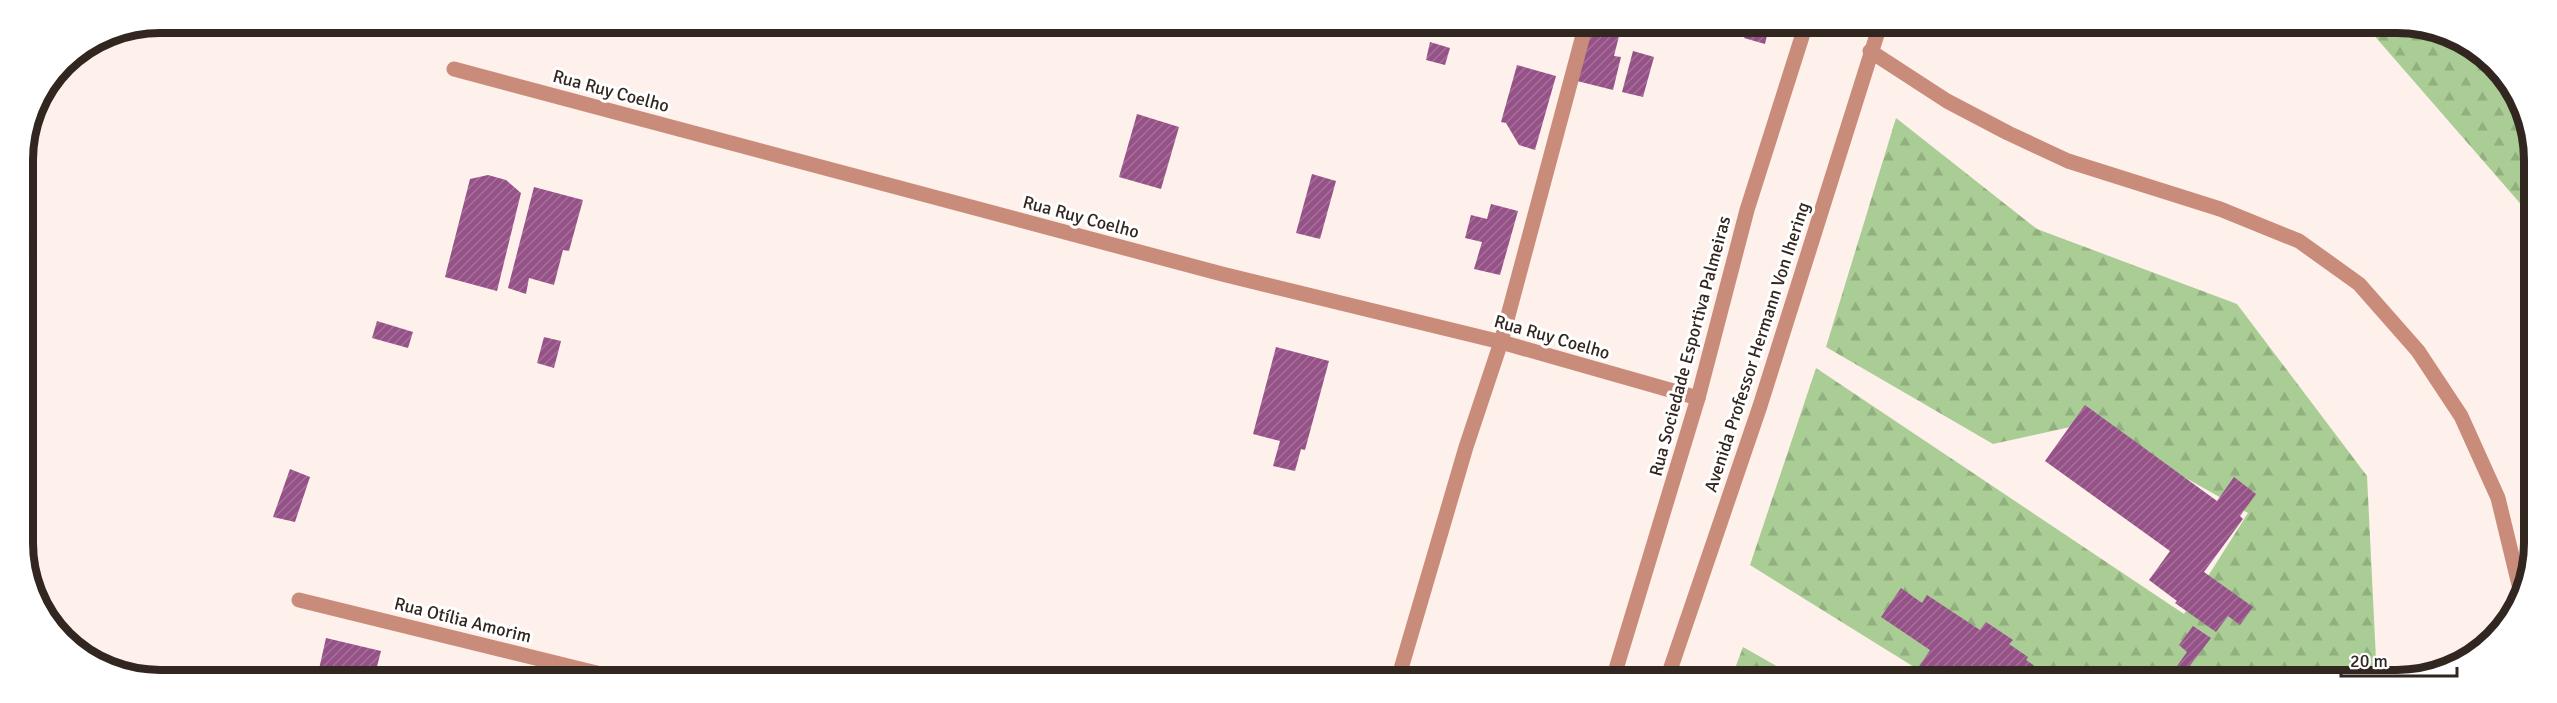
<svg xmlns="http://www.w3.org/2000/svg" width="2557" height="703" font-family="Signika,sans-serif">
<defs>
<pattern id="forest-firs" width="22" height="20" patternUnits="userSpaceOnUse" patternTransform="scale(1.5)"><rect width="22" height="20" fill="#a9cd94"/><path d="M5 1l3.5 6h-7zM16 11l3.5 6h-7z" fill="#92b07f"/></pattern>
<pattern id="building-hatch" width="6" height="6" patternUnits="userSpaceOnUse" patternTransform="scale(1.5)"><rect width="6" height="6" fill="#965188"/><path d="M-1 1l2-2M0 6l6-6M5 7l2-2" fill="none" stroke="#a37298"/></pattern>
</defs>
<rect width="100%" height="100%" fill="#fef0ea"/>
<g fill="url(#forest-firs)">
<path d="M2365,25H2424L2494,63L2532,134V217Z"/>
<path d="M1896,118L2037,229L2237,304L2367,476L2377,680H1935L1750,565L1816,368L2184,614L2248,513L2088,423L1993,444L1826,347Z"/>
<path d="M1743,647L1801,680L1731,679Z"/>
</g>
<g fill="url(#building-hatch)">
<path d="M1591,24H1622L1614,56L1621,57L1613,90L1577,81Z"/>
<path d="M1747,26L1768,31L1765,44L1744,38Z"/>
<path d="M1430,42L1450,48L1445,65L1426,60Z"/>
<path d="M1633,51L1654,57L1643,97L1622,92Z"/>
<path d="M1517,65L1556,76L1535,150L1519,145L1506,123L1501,122Z"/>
<path d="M1137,114L1179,127L1161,189L1119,177Z"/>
<path d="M1312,174L1336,181L1320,239L1296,233Z"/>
<path d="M488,175L506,180L521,193L497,291L445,277L470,179Z"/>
<path d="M534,187L583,200L569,251L563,250L554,285L529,278L526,294L508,288Z"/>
<path d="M1491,204L1518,211L1500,275L1474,269L1482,242L1465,238L1471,215L1487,219Z"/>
<path d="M377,321L413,332L408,348L372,338Z"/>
<path d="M544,337L561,341L554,368L537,363Z"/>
<path d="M1276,347L1329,361L1305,450L1301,449L1295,471L1273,466L1280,441L1253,434Z"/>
<path d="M2085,405L2217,501L2234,477L2256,494L2240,516L2243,519L2204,572L2253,607L2240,625L2228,616L2216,632L2175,603L2177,601L2149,580L2170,551L2045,461Z"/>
<path d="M290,469L310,477L295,522L273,517Z"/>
<path d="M1901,588L1922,603L1927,595L1980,630L1986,622L2013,640L2009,644L2028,657L2026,660L2055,680H1938L1919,667L1930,650L1881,617Z"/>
<path d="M2193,626L2211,638L2185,672L2177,666L2187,652L2179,645Z"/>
<path d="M326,638L381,651L374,678H317Z"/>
<path d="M534,667L551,673L550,678H531Z"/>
</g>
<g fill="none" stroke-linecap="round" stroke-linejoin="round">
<path stroke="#c98c7a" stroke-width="15" d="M1398,679L1466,447L1501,342L1586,24"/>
<g stroke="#c98c7a" stroke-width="15">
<path d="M1870,51L1947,101L2008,133L2068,161L2220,209L2299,241L2359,284L2418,351L2461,416L2498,498L2520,589"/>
<path d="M454,69L1222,274L1501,342L1698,398"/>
<path d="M299,600L617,678"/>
<path d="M1613,679L1698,398L1747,210L1806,24"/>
<path d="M1667,679L1760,406L1880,25"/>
</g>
</g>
<g text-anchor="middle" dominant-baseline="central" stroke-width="6" stroke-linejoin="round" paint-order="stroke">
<g font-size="18" fill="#322620" stroke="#fff">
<text transform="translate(611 91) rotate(15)">Rua Ruy Coelho</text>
<text transform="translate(1081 217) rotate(15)">Rua Ruy Coelho</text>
<text transform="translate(1552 337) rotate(16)">Rua Ruy Coelho</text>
<text transform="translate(1690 346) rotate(-75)">Rua Sociedade Esportiva Palmeiras</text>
<text transform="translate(1757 347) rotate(-72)">Avenida Professor Hermann Von Ihering</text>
<text transform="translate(463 620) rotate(14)">Rua Otília Amorim</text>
</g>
</g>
<path d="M0 0H2557V703H0ZM160 33H2397A127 127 0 0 1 2524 160V543A127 127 0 0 1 2397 670H160A127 127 0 0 1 33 543V160A127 127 0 0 1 160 33Z" fill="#fff" fill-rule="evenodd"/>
<path fill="none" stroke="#322620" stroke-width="8" d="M160 33H2397A127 127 0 0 1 2524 160V543A127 127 0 0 1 2397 670H160A127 127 0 0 1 33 543V160A127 127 0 0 1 160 33Z"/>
<path d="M2341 667v9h116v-9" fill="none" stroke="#322620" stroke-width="3"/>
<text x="2350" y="667" font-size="18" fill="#322620" stroke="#ffffff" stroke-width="4.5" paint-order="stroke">20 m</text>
</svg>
